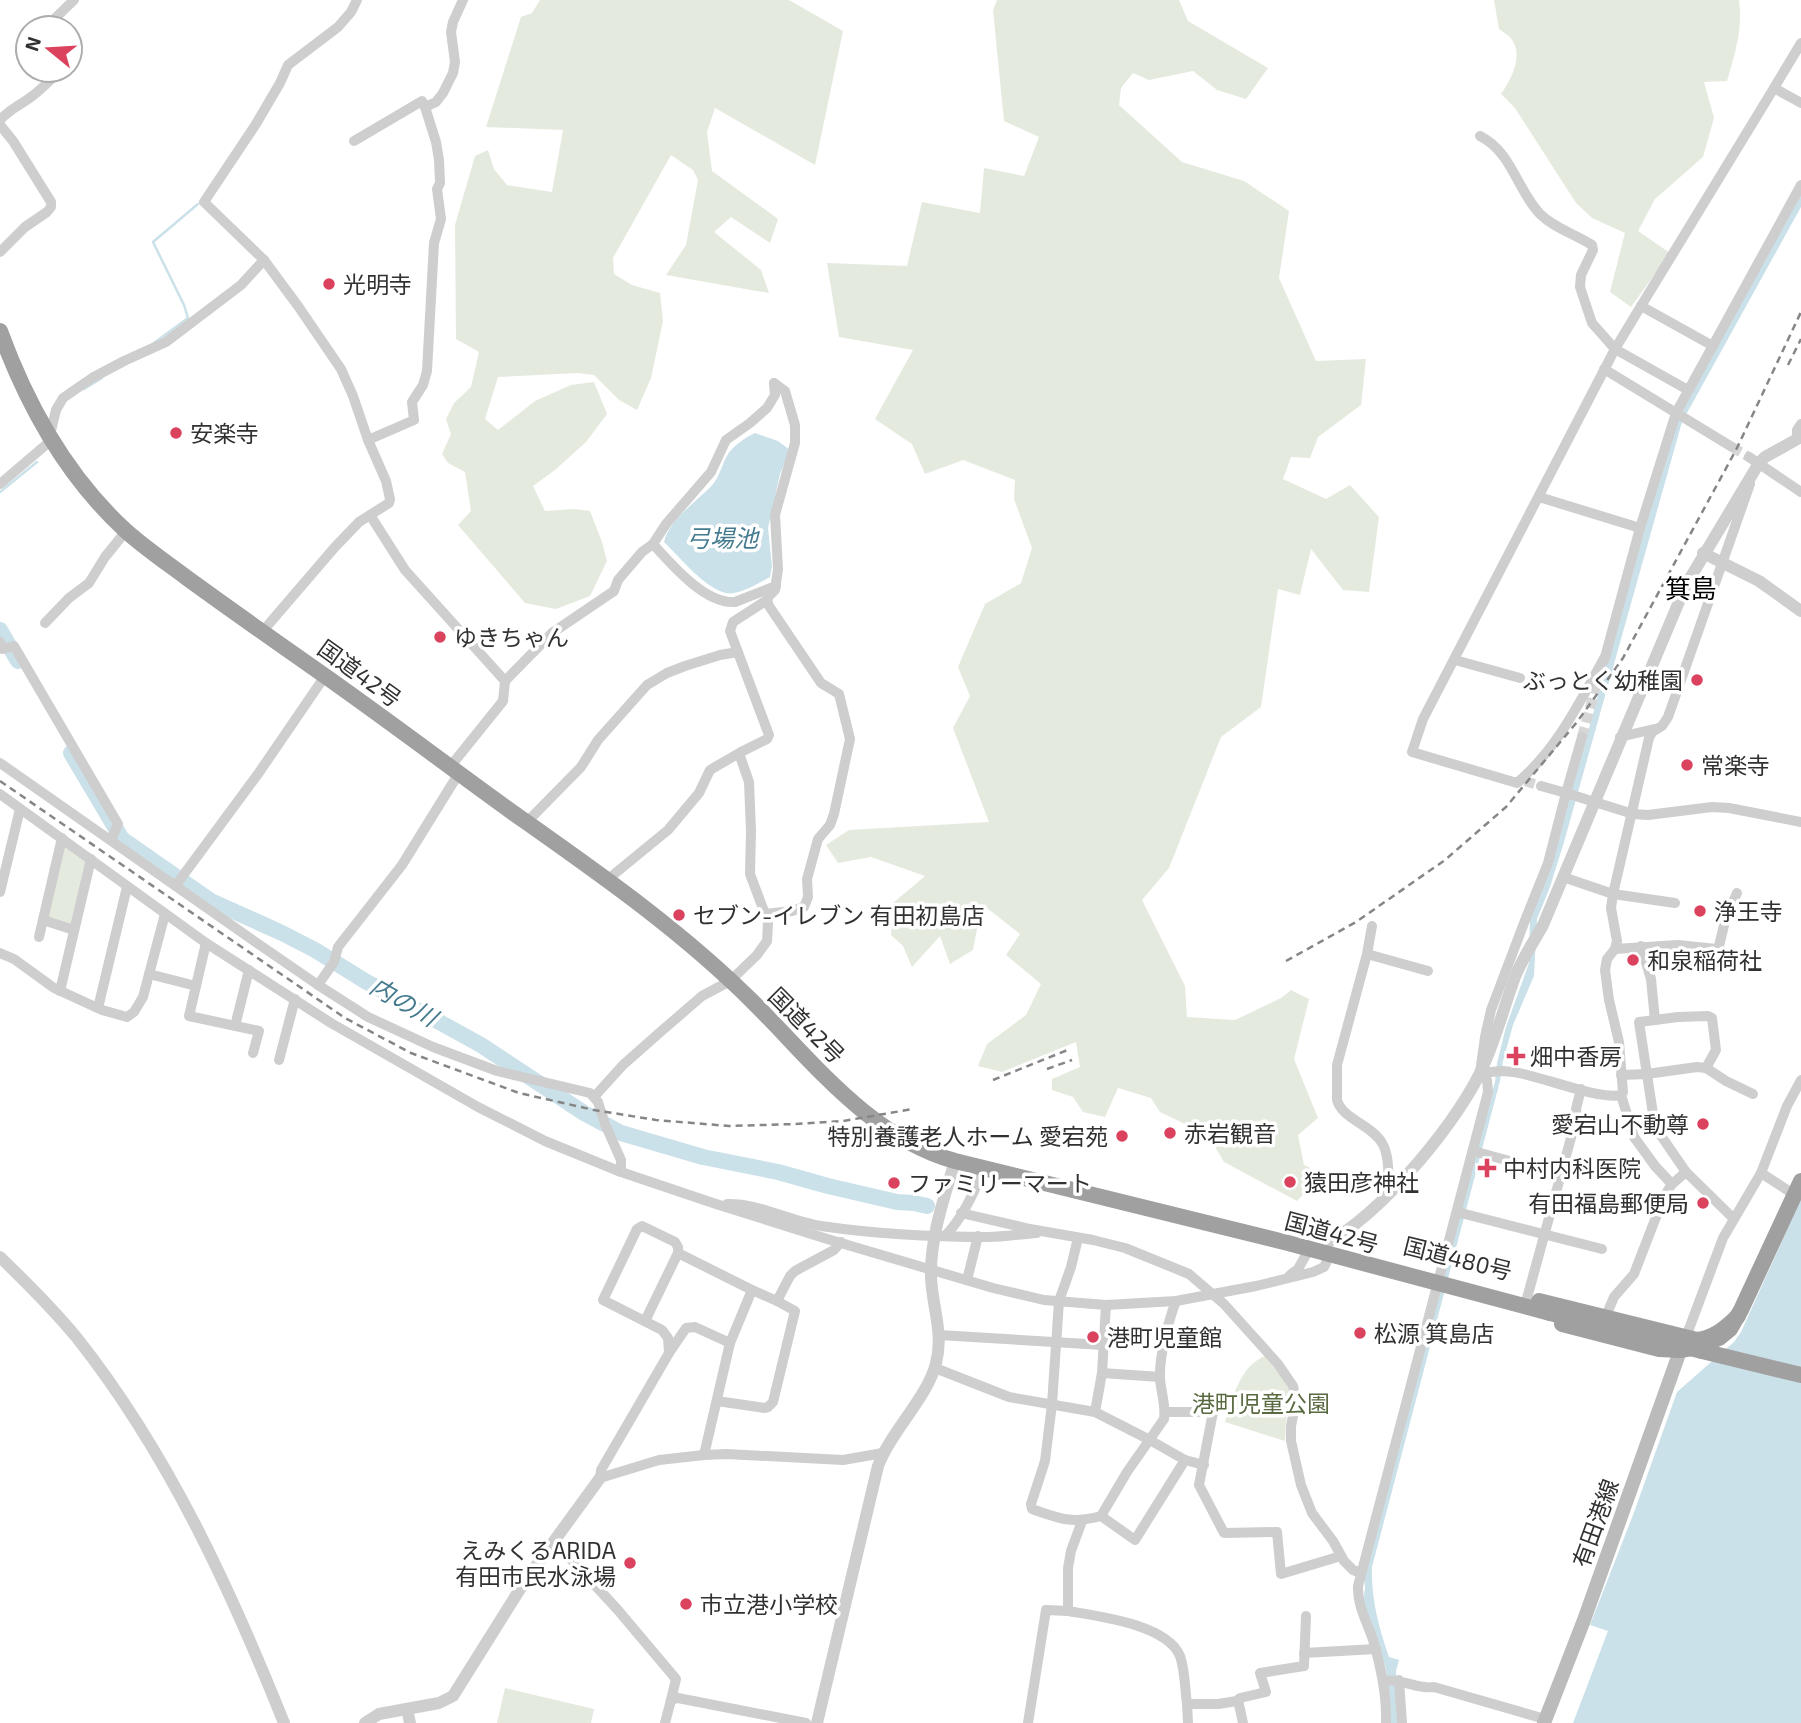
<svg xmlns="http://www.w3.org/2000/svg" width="1801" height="1723" font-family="'Exo 2','Noto Sans JP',sans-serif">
<rect width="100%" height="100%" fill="#fff"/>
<g fill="#e5eade">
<path d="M540,0H789L843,31L815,165L715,108L707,132L712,171L778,219L770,243L731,217L714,232L761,270L769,293L666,275L686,245L698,180L693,170L671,155L613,258L614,274L632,285L660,293L663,321L651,378L637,410L619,400L594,375L578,373L498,377L485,419L498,430L535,401L571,385L594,382L607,414L586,442L555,470L533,486L545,511L574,509L590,511L602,542L607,561L590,596L556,609L525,603L458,525L471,511L465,472L448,463L442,454L451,434L446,419L454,403L471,387L479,352L456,339L455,225L475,156L488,150L494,169L507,185L552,192L563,130L486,127L521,17L532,13Z"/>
<path d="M997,0H1179L1188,21L1268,68L1246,99L1217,90L1193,71L1149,80L1133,73L1121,88L1119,105L1182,162L1244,181L1289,211L1279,278L1316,361L1366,359L1361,405L1318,437L1310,458L1291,457L1283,479L1326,499L1350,485L1379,517L1369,592L1343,590L1311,549L1300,595L1278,589L1261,707L1221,737L1169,868L1142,900L1185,986L1187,1017L1235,1020L1281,998L1291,990L1309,999L1294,1059L1318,1118L1298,1135L1304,1165L1323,1174L1297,1201L1224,1162L1208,1135L1160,1112L1151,1098L1118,1088L1105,1117L1083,1112L1073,1097L1052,1090V1079L1080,1067L1076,1042L1002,1072L978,1066L987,1044L1026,1015L1041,984L1006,955L1020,934L982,904L973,950L950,964L940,936L912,967L903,946L891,935L893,903L925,876L871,857L838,863L826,845L849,830L989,822L953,728L970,696L958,667L985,604L1021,583L1032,548L1014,499L1015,480L963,460L925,474L912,444L875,419L913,350L839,337L827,263L907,266L922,202L980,213L984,168L1024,176L1039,137L1004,121L993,10Z"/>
<path d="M1494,0H1739C1743,28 1735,54 1727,81L1704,82L1714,118L1703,157L1655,199L1638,231L1670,253L1631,307L1610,292L1625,233L1592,218L1576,203L1515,108L1501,94C1510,81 1524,56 1512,40C1510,36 1503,32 1499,29Z"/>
<path d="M66,847L85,860L86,864L72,925L46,916L61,848Z"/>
<path d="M1265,1356L1282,1377L1289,1390L1290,1402L1286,1422L1285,1441L1225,1422C1233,1398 1239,1367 1265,1356Z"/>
<path d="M505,1688L594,1709L591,1723H497Z"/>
</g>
<g fill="#cbe1e9">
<path d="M1801,192V207L1682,422L1564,842L1550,887L1537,919L1534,976L1513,1025L1503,1061L1500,1081L1372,1567C1371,1599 1379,1628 1389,1657L1399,1660L1396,1671L1400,1723H1390L1386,1669L1376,1636L1363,1601L1365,1588L1364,1578L1479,1136L1495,1082L1497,1063L1506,1027L1529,963L1530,917L1588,732L1608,658L1674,426Z"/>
<path d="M755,433L778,441L790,450L780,474L768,528L772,566L770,577C759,583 746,591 734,593C712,598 679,556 664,542C669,519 699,500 714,483C722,472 723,458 732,449C739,442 746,437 755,433Z"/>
<path d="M1801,1199V1723H1573L1608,1631L1590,1625L1633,1515L1677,1392L1734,1342L1741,1332Z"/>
</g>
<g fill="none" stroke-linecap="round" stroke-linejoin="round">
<g stroke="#cbe1e9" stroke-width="2.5">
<path d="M154,343L188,318L184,305L153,242L198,204"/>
<path d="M84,389L102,378"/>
<path d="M0,492L37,462"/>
</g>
<g stroke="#cbe1e9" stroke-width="16">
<path d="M0,630L18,661"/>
<path d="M71,753L122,839L211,901L282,933L315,950L365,981L481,1045L584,1113L621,1133L703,1157L778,1172L828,1186L897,1202L914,1203L927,1206"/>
</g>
<g stroke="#d6d6d6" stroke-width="10" stroke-dasharray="10 5" stroke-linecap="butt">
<path d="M1732,447L1749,457"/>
<path d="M1582,737L1598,678"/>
<path d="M1525,781L1541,786"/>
</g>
<g stroke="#cecece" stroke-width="10">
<path d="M50,28L47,26L74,0"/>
<path d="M1801,43L1774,88L1801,103"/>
<path d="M70,52L74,57L70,61"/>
<path d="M425,107L436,102L443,93L453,73L455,62L451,32L453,22L463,0"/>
<path d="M0,120C11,108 19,106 31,97C42,89 51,79 61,70"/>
<path d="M0,125L13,141L51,202V207L47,212L25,227L0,252"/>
<path d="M1480,136C1512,152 1517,190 1540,214C1554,228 1575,234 1592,245L1593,250L1581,275L1580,287L1592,323L1615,349L1423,719L1412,752L1517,783C1558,748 1580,701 1606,655"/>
<path d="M354,141L422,101L425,107L436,142L439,160L440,183L437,189L441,219L434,243L427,371L423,385L412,402L414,420L368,440"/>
<path d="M1641,306L1615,349L1688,390"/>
<path d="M1713,346L1641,306L1774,88"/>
<path d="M1604,369L1732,447"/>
<path d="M1797,439V430L1801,424"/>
<path d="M1749,457L1801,492"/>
<path d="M0,484L48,443L56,410L63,398L92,378L124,361L166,342L241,285L264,260"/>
<path d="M1539,497L1640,528"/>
<path d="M370,515L405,570L505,681L503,701L450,767"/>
<path d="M653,544C672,565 705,604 735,602L776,586"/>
<path d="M45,623L69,598L89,583L105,557L126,531"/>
<path d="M262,632L335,547L359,522L389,503L390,499L386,481L368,440L353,396L341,369L298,306L264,260L204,202L256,124L280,83L288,65L338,27L351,12L357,0"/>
<path d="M0,642L3,649L14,646L118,824L111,840"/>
<path d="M1455,660L1520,678"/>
<path d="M1604,661L1640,528L1676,413L1801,185"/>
<path d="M505,681L552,633L614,591L618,580L642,552L653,544L666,524L711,472L726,440L750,423L767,408L775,395L774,383"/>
<path d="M1582,737L1566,793L1633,814L1648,815L1712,807L1729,808L1801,822"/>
<path d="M1620,737L1654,729"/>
<path d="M0,763L254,941L318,985L368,1017L433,1047L497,1071L590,1093L598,1102L605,1124L621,1160V1172"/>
<path d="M0,794L206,943L331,1023L478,1107L545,1141L621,1172L716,1204L824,1238L993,1288L1044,1300L1106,1305L1176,1301L1256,1286L1313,1272L1324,1267L1330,1255"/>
<path d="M527,822L581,767L598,740L647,685L667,673L685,666L720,655L738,652"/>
<path d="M1563,877L1613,894L1675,903"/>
<path d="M607,880L668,830L699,793L710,770L741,752"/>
<path d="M176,885L258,774L325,676"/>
<path d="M0,892L20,809"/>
<path d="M765,914L750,874L751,831L749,782L740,756L741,752L767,739L769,735L730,631L733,622L767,600"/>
<path d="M43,920L74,930"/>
<path d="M1372,926L1367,954L1337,1065V1100C1342,1119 1372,1125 1382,1143C1390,1156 1388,1178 1389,1193"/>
<path d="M39,937L62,838"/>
<path d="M206,943L189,1016L259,1031L253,1053"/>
<path d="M1641,946L1651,979L1655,1020L1678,1017L1708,1016L1712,1018L1716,1050L1706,1068"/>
<path d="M1615,949L1678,945L1716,949L1719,946L1725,921L1737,893"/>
<path d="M0,953L14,959L54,988L102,1010L127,1017L134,1012L143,997L165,914"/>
<path d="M1367,954L1428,971"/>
<path d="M149,974L196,986"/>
<path d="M318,985L334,962L338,947L402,865L459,773"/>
<path d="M60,991L91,859"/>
<path d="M98,1008L127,887"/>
<path d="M1655,1020L1639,1022L1655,1127L1686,1172"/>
<path d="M235,1026L249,970"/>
<path d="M279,1060L295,999"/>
<path d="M1480,1073L1502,1071L1514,1072C1541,1076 1598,1100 1621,1095"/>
<path d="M1621,1075L1647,1074L1697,1067L1706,1068L1726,1081L1753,1094"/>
<path d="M594,1097L623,1065L658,1034L702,996L730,981L757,955L767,941L768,923L765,914L792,911L804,907L808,897L807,879L818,839L830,825L834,814L850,739L839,694L821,683L769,606L767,600L769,596L775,590L778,569L775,515L795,443V425L785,391L774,383"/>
<path d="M1473,1151L1561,1175"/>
<path d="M1761,1173L1795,1195"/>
<path d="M1671,1185L1686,1172L1734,1219"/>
<path d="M727,1204C759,1203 789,1221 821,1226C876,1234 932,1237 988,1237C1004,1237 1021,1234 1037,1233"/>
<path d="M1457,1212L1602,1249"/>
<path d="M961,1213L1030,1229L1093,1240L1125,1248L1189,1274L1224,1304L1278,1364L1293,1386L1296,1401L1291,1426V1441L1301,1485L1312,1513L1333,1541L1344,1561L1353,1570L1361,1573"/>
<path d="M945,1236C963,1218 975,1191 984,1167"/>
<path d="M1078,1238L1071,1267L1059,1301L1052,1404L1045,1461L1031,1504L1032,1509C1061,1519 1071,1524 1101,1516L1127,1472L1164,1419C1166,1405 1161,1392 1160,1379C1159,1357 1168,1322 1176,1301"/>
<path d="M1290,1275L1298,1269L1307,1253L1312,1250"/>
<path d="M967,1280L978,1236"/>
<path d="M1527,1298L1577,1116L1576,1109L1581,1089"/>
<path d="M1605,1318L1614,1297L1634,1274L1663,1199L1671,1185L1669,1181L1655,1166L1634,1137L1621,1095L1623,1092L1619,1042L1609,1000L1605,970L1607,959L1615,949L1617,941L1611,908L1613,894L1649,738L1652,732L1662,726L1668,717L1750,484"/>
<path d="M645,1321L678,1253"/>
<path d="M939,1335L1103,1345"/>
<path d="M1686,1337L1723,1238L1761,1173L1787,1106L1801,1080"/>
<path d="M669,1353L668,1338L662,1330L603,1300L637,1229L642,1226L675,1242L678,1247V1253L752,1290"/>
<path d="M935,1368L1009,1397L1095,1412L1148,1439L1185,1460L1204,1465"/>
<path d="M1102,1373L1160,1377"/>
<path d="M717,1401L765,1408L768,1407L773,1402L795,1311L777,1301"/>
<path d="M1095,1412L1102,1373L1106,1305"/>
<path d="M1165,1412H1213L1199,1485L1224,1533L1277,1532L1281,1574L1341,1556"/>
<path d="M704,1455L730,1343"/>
<path d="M600,1478L601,1470L669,1353L686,1328L695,1327L730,1343L752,1290L777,1301L790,1276L795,1271L834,1250L841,1242"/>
<path d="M600,1478L659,1460L704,1455L726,1454L843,1460L883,1453"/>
<path d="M1101,1516L1135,1540L1185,1460"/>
<path d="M554,1541L617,1609L676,1679L671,1700"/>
<path d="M1068,1611C1097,1616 1167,1624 1180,1656C1185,1670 1185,1689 1187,1704H1218L1237,1701L1240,1698L1266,1692L1260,1673L1304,1666L1306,1616"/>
<path d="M1304,1653L1376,1649"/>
<path d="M1399,1680L1402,1723"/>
<path d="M1383,1681C1404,1678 1416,1690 1434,1687L1545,1719"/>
<path d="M1238,1700L1243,1723"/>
<path d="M1187,1704L1188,1723"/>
<path d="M665,1723L671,1700L678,1698L806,1723"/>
<path d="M1028,1723L1046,1610L1068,1611V1568L1071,1551L1082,1521"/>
<path d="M1386,1723C1387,1694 1381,1667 1373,1640C1367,1622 1357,1605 1358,1586L1488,1092L1487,1080L1480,1073L1485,1037L1491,1010L1524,923L1548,863L1566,793L1541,786"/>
</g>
<g stroke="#cecece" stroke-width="12">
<path d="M1703,553L1759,581L1801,611"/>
<path d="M1312,1250C1371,1227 1452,1130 1480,1073C1495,1043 1503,1009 1515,977C1522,959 1533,943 1543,925L1686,585L1759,463L1765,457L1801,437"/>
<path d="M0,1257C27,1283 53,1309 77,1338C168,1453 230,1588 284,1723"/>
<path d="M407,1709L410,1723"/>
<path d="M365,1723L379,1714L439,1703L453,1696L525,1581L600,1478"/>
<path d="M817,1723L878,1466C891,1431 928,1397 936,1363C944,1333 932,1306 931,1277C930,1238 944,1198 955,1161"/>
</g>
<path stroke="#bbb" stroke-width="14" d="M1544,1723L1584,1620L1684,1340"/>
<g stroke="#a0a0a0" stroke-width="16">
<path d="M0,331C27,405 67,477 126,531C145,548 167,563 187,578C227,607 268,636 308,664C377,712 444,763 512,812C597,872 681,930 755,1004C815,1064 870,1137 955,1161L1288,1243L1550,1313"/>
<path d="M1539,1301L1697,1340C1714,1338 1726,1328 1738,1316"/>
<path d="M1562,1324L1659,1349L1680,1350L1698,1347L1719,1338L1730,1329L1741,1310L1801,1181"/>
<path d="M1702,1351L1801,1375"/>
</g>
<g stroke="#868686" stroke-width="2.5" stroke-dasharray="7 5" stroke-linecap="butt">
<path d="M1788,365L1801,339"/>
<path d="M0,781L345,1018L411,1053L519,1093L594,1110L656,1120L729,1126L796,1124L843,1121L913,1109"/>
<path d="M1286,961L1356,922L1445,860L1506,807L1577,722L1623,658L1737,448L1801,312"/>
<path d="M1047,1069L1072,1060"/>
<path d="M993,1080L1070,1049"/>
</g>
<path stroke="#a0a0a0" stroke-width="16" d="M1550,1313L1702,1351"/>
</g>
<g fill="#da425d" stroke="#fff" stroke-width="2.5">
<circle cx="329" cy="284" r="7"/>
<circle cx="176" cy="433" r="7"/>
<circle cx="440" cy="637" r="7"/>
<circle cx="1697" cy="680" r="7"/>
<circle cx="1687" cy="765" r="7"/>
<circle cx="1700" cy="911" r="7"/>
<circle cx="679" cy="915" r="7"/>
<circle cx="1633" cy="960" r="7"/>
<path d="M1512.5 1045.5h7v7h7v7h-7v7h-7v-7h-7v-7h7z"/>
<circle cx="1703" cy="1124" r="7"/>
<circle cx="1170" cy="1133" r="7"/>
<circle cx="1122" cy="1136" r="7"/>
<path d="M1483.5 1157.5h7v7h7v7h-7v7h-7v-7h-7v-7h7z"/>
<circle cx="1290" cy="1182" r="7"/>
<circle cx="894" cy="1183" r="7"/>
<circle cx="1703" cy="1203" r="7"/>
<circle cx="1360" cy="1333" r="7"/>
<circle cx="1093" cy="1337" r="7"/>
<circle cx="630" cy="1563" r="7"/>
<circle cx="686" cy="1604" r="7"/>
</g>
<g text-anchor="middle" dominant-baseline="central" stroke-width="7" stroke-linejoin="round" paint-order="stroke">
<g font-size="23" fill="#313131" stroke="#fff" text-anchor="start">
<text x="343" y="284">光明寺</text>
<text x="190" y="433">安楽寺</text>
<text x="454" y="637">ゆきちゃん</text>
<text x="1683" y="680" text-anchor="end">ぶっとく幼稚園</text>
<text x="1701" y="765">常楽寺</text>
<text x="1714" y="911">浄王寺</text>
<text x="693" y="915">セブン-イレブン 有田初島店</text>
<text x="1647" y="960">和泉稲荷社</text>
<text x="1530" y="1056">畑中香房</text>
<text x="1689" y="1124" text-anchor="end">愛宕山不動尊</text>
<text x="1184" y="1133">赤岩観音</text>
<text x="1108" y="1136" text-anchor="end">特別養護老人ホーム 愛宕苑</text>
<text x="1503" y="1168">中村内科医院</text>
<text x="1304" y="1182">猿田彦神社</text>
<text x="908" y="1183">ファミリーマート</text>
<text x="1689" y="1203" text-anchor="end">有田福島郵便局</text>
<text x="1374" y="1333">松源 箕島店</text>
<text x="1107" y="1337">港町児童館</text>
<text x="616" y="1550" text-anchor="end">えみくるARIDA<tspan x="616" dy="26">有田市民水泳場</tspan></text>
<text x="700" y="1604">市立港小学校</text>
</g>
<g font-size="23" fill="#313131" stroke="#fff">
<text transform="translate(360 673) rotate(36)">国道42号</text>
<text transform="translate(807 1025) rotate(45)">国道42号</text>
<text transform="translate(1332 1232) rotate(15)">国道42号</text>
<text transform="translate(1458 1258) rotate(14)">国道480号</text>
<text transform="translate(1595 1523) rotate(-70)">有田港線</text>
</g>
<g font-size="23" fill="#596a41" stroke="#fff">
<text x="1261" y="1403">港町児童公園</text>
</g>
<g font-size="24" font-style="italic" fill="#447a8e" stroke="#fff">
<text x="722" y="537">弓場池</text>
<text transform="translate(404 1001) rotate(30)">内の川</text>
</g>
<g font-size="26" fill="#000" stroke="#fff">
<text x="1691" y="587">箕島</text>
</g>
</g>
<g transform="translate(49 49) rotate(288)"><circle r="33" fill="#ffffff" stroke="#adadad" stroke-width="2"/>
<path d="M0-5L12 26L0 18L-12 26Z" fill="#da425d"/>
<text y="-10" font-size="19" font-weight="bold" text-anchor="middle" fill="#313131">N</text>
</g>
</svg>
